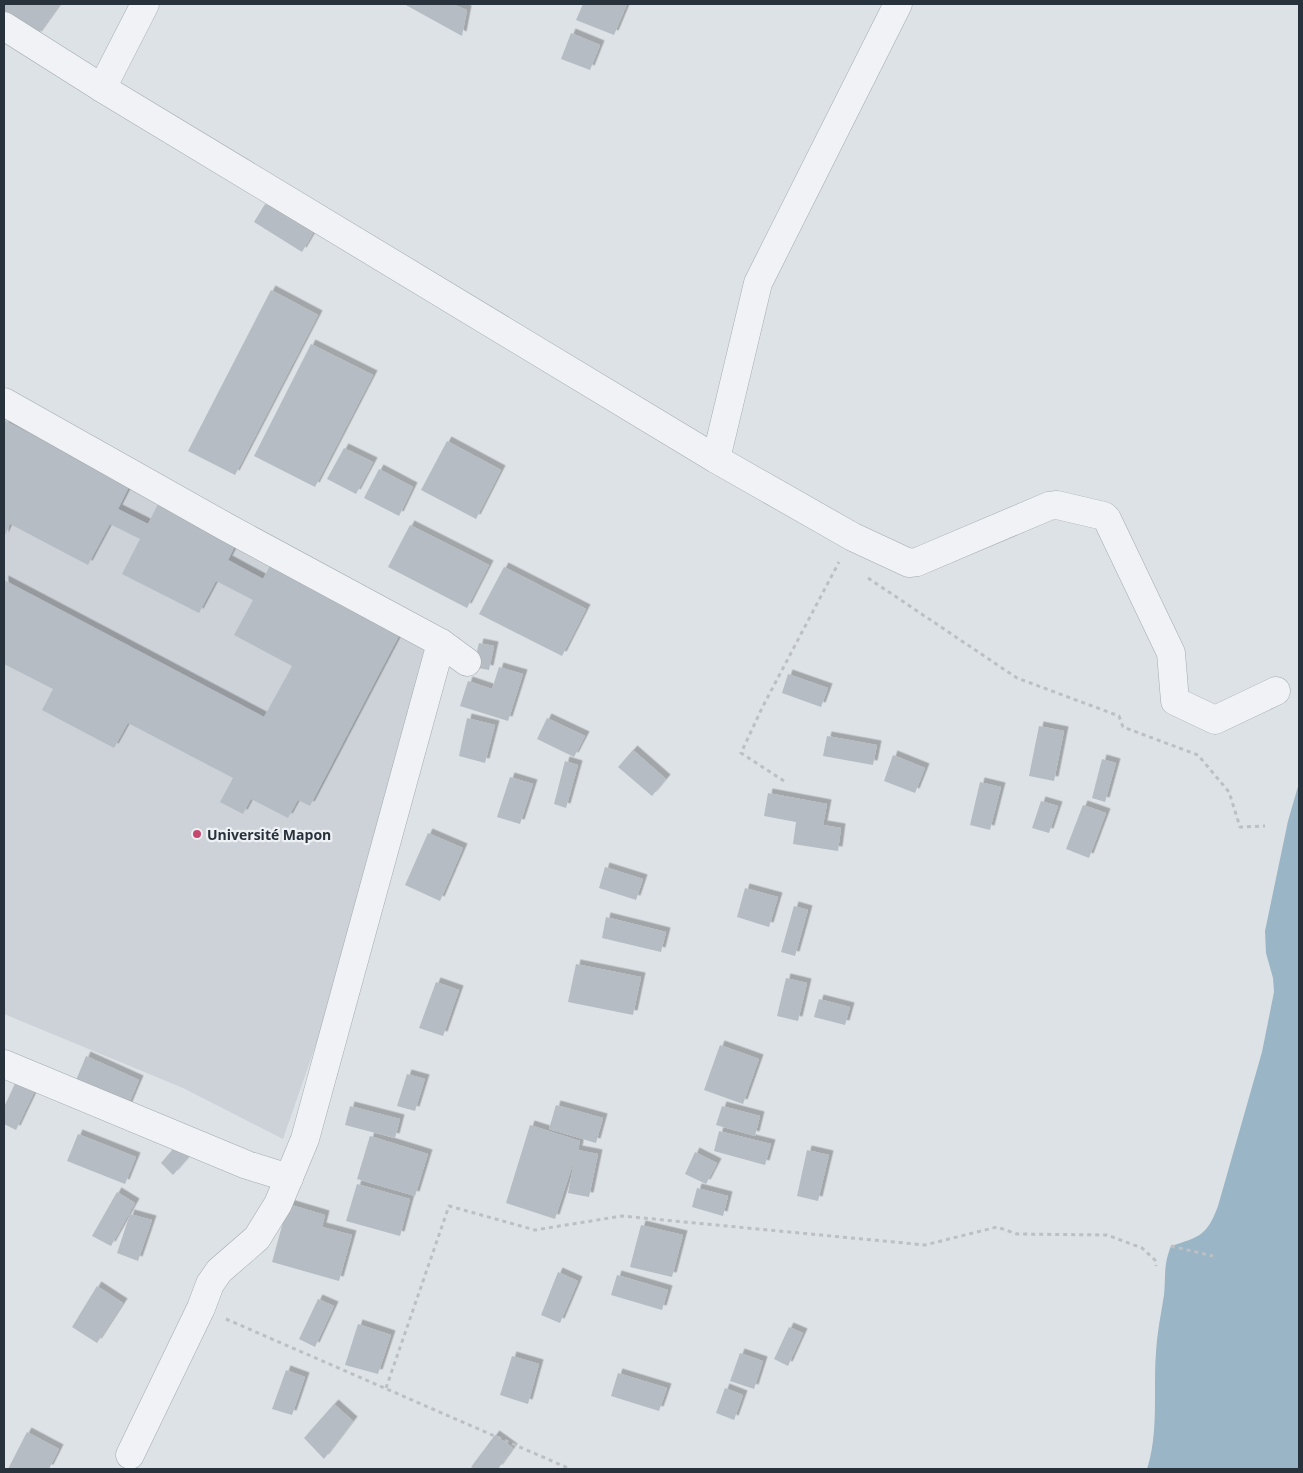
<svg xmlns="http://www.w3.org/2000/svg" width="1303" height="1473" font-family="'Open Sans',sans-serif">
<defs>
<filter id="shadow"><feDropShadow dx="4.5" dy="-4.5" stdDeviation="0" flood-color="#0004"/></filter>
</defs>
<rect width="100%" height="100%" fill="#dde2e6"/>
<path fill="#ccd2d8" d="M4,409L452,654L283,1139L183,1088L4,1014Z"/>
<path fill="#9ab5c5" d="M1299,783V1469H1147C1159,1431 1153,1391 1156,1352C1157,1333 1161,1314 1164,1295C1166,1276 1163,1266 1171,1246C1199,1237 1207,1236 1218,1206L1262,1052L1274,992L1273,978L1266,953L1265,931L1288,821Z"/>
<g fill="#b5bcc3" filter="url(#shadow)">
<path d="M4,4H60L37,36L4,13Z"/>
<path d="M404,4H452L467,10L462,36Z"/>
<path d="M583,4H627L614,35L576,20Z"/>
<path d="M571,33L600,45L590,70L561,59Z"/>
<path d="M265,204L313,233L302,252L254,222Z"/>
<path d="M271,290L318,315L235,475L188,451Z"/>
<path d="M311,344L373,375L315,487L254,456Z"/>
<path d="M4,420L130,485L118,509L148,524L158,504L236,544L228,560L263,579L271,564L401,632L310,806L298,800L288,818L251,799L243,814L220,802L233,778L128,723L114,748L42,710L53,689L4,664V580L264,717L292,666L234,635L253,600L216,581L199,613L122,574L140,539L110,524L88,565L10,524L4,537Z"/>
<path d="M447,441L501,470L476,519L421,490Z"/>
<path d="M344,448L373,462L356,494L327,479Z"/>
<path d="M379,469L413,487L399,516L364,498Z"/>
<path d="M410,525L489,565L467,608L388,567Z"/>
<path d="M504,567L586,609L562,656L479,614Z"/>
<path d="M479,643L494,646L489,670L473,667Z"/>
<path d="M499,667L523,674L508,721L460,706L468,681L492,689Z"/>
<path d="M788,674L828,688L821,707L782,693Z"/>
<path d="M467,718L495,725L485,763L459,756Z"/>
<path d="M547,718L585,736L574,757L537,739Z"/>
<path d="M1039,726L1064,731L1054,781L1029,776Z"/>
<path d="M827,736L877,745L873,765L823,756Z"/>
<path d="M633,750L666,779L652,796L618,767Z"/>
<path d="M893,755L925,768L915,793L884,781Z"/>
<path d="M1102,759L1116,763L1105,802L1092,798Z"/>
<path d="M565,761L578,765L566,808L554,804Z"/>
<path d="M510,777L533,784L520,824L497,817Z"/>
<path d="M980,782L1001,787L990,830L970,825Z"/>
<path d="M768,793L827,804L823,825L841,828L838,851L793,844L796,822L764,816Z"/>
<path d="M1041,801L1058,806L1049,833L1032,828Z"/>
<path d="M1083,805L1106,813L1089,858L1066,849Z"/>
<path d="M428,833L463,848L440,901L405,885Z"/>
<path d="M605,867L643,879L636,900L599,888Z"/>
<path d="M745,888L778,897L769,927L737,917Z"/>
<path d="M794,906L808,910L795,956L781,952Z"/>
<path d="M606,917L666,932L661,952L602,938Z"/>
<path d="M576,964L641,977L633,1015L568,1002Z"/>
<path d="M786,978L807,983L798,1021L777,1016Z"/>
<path d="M436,982L459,990L443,1036L419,1028Z"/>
<path d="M819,999L850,1007L845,1025L814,1017Z"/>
<path d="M720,1045L759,1059L743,1104L704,1090Z"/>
<path d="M86,1056L139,1080L125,1113L72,1090Z"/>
<path d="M407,1074L425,1079L415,1111L397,1106Z"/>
<path d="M19,1075L38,1084L16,1130L4,1124V1107Z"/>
<path d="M556,1105L603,1118L596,1143L549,1129Z"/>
<path d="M350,1106L400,1119L395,1138L345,1125Z"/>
<path d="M722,1106L760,1116L755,1136L716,1125Z"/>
<path d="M530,1125L580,1141L578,1150L598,1154L589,1197L568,1193L575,1157L555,1219L506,1203Z"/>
<path d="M719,1131L771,1144L765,1165L714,1151Z"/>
<path d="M78,1134L136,1157L125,1184L67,1161Z"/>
<path d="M370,1136L428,1154L415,1196L357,1179Z"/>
<path d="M180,1141L193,1152L173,1175L161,1163Z"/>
<path d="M807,1150L829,1155L818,1201L797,1196Z"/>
<path d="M695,1152L717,1163L706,1184L685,1174Z"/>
<path d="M357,1184L410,1199L400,1236L346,1221Z"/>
<path d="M697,1188L728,1196L723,1216L692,1207Z"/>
<path d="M117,1192L135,1203L111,1246L92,1236Z"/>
<path d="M288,1204L325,1215L322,1227L352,1235L339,1281L272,1262Z"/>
<path d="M130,1214L152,1220L138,1261L117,1253Z"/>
<path d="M641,1225L683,1235L672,1277L630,1267Z"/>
<path d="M558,1272L578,1281L560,1323L541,1315Z"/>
<path d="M617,1275L668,1290L662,1310L611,1295Z"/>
<path d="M97,1286L123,1303L97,1343L72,1327Z"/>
<path d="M318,1299L334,1306L315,1347L299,1339Z"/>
<path d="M358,1324L391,1335L378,1374L345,1365Z"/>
<path d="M789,1327L803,1333L788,1366L774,1359Z"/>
<path d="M740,1353L763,1361L754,1389L730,1381Z"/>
<path d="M512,1356L539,1364L528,1404L500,1395Z"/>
<path d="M286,1370L305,1377L292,1415L272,1409Z"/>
<path d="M618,1373L667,1388L659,1411L611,1396Z"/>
<path d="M725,1388L743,1395L734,1420L716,1413Z"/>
<path d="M334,1404L353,1421L324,1459L304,1438Z"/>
<path d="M27,1432L59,1449L49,1469H8Z"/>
<path d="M495,1435L513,1448L498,1469H475L471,1467Z"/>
</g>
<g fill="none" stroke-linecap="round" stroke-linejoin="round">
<defs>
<g id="minor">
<path d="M4,26L102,88L145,4"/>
<path d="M102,88L716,459L853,537L909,563L917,562L1049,506L1057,505L1104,516L1107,519L1171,653L1175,701L1215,720L1276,691"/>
<path d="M4,402L228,528L441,643L467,662"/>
<path d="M716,459L758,283L898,4"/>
<path d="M4,1064L247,1165L289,1178"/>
<path d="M130,1455L201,1308L210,1284L219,1271L257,1238L278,1204L305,1139L441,643"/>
</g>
</defs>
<use href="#minor" stroke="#a3aab0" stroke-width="29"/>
<g stroke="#bcc0c5" stroke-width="3" stroke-dasharray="4 4" stroke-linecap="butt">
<path d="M868,578L1017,678L1119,716L1123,727L1198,755L1229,792L1240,827L1265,826"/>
<path d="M784,781L741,753L762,708L839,562"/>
<path d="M1171,1246L1213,1256"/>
<path d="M226,1319L568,1468L567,1469"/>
<path d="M386,1388L449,1206L535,1230L622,1216L925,1245L997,1227L1017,1234L1107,1235L1142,1248L1155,1260L1156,1266"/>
</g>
<use href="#minor" stroke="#f0f2f5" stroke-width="28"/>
</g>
<circle fill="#c5486d" stroke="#edf1f4" stroke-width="2" cx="197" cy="834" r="5"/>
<g text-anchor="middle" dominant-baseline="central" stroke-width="4.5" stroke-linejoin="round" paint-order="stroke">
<g font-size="14" font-weight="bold" fill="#28323c" stroke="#edf1f4" text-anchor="start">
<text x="207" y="834">Université Mapon</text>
</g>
</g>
<rect width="1303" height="1473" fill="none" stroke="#28323c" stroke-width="10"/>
</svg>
